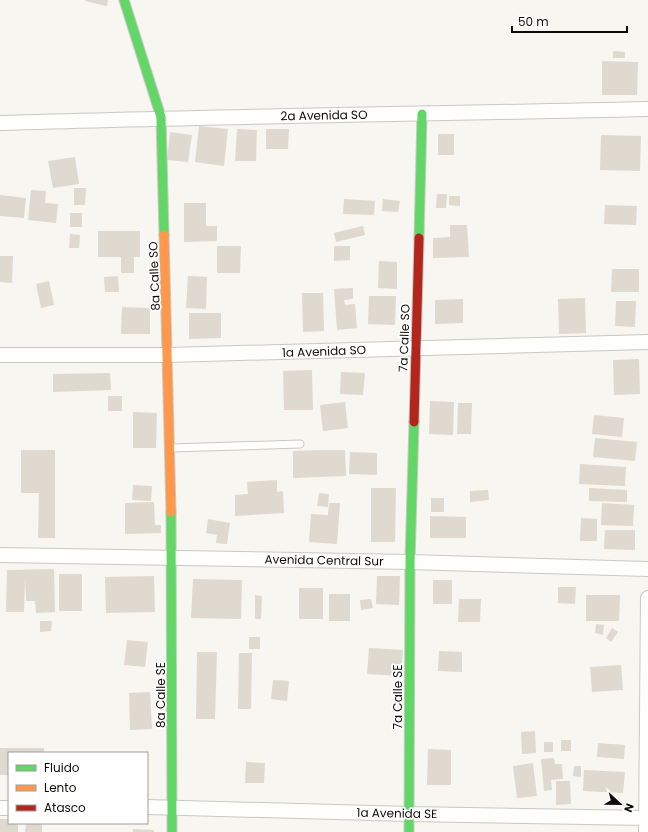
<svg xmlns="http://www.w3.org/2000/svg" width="648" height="832" font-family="Poppins,sans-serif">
<rect width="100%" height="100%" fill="#f8f6f0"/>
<g fill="#dfd9cf">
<path d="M86,0H108L107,6L85,1Z"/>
<path d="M613,51L625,52V58H613Z"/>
<path d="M602,61L638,62L637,95H602Z"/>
<path d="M199,126L228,129L224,166L195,162Z"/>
<path d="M237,129L257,130L256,161H235Z"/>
<path d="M266,129H289L288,149H266Z"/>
<path d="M170,132L192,135L188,162L167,160Z"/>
<rect x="438" y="134" width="16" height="21"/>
<path d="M601,135L641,136L640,171L600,170Z"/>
<path d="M75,157L79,184L53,188L48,161Z"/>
<path d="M74,188H86L85,205H74Z"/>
<path d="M31,190L46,191L45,203L58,204L56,223L28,220Z"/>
<path d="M437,194H447L446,208H436Z"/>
<path d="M0,195L26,198L24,218L0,216Z"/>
<path d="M449,196H460V206L449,205Z"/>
<path d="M344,199L375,201L374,215L343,214Z"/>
<path d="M383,199L400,201L398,212L382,211Z"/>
<path d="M184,203H206V226H217V241L184,242Z"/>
<path d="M605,205L637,206L636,225L604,224Z"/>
<rect x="70" y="213" width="12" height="14"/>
<path d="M450,225H467L469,257L433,258V238L450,237Z"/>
<path d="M363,226L365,235L336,242L334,233Z"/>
<path d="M98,231H140V257H134V273H121V257H98Z"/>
<path d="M70,234L80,235L79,248H69Z"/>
<path d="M217,246H241L240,273H217Z"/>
<path d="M334,246H350V260L334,261Z"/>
<path d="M0,256H13L12,283L0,282Z"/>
<path d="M379,261L397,262V289L378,288Z"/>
<path d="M612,269H639V292H611Z"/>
<path d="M118,276L119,292H105L104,277Z"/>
<path d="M188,276L207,277L206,309L186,308Z"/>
<path d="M49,281L54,305L41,308L36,284Z"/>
<path d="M353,288V299L344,300L345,305L355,304L357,328L337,330L334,289Z"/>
<path d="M302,293H323L324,331L303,332Z"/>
<path d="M369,296H396L395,325L368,324Z"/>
<path d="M585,298L586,333L559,334L558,299Z"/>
<path d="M463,299V323L435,324V300Z"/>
<path d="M616,301H636L635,327L615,326Z"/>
<path d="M122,307L150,308V334H121Z"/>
<path d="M189,313H221V338L189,339Z"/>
<path d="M639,359L640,394L614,395L613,360Z"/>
<path d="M312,370L313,410H284L283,371Z"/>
<path d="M341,372L365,373L363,395L340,394Z"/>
<path d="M110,373L111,390L53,392V374Z"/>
<rect x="108" y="396" width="14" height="15"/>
<path d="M430,401L454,402L453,435L429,434Z"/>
<path d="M345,402L348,428L323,431L320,405Z"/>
<path d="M458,403H472L471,434H457Z"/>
<path d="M133,412L157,413L156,448H133Z"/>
<path d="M594,415L624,418L622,437L592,434Z"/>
<path d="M595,438L637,442L635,461L593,457Z"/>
<path d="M21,450H55V538H38L39,493H21Z"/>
<path d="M321,450H345L346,476L293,478V451Z"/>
<path d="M350,452L377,453V475L349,474Z"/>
<path d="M580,464L626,467L625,486L579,484Z"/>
<path d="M277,480V492L283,491L284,513L235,516V495L248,494L247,482Z"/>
<path d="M133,485L152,486L151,501L132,500Z"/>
<path d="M371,488H396L395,542H371Z"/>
<path d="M589,488L627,490V502L589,501Z"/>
<path d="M488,490L489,500L470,502V491Z"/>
<path d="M319,493L329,494L328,507L317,506Z"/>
<rect x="431" y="498" width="13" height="14"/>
<path d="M154,502L155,525H161V533L125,534V503Z"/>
<path d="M329,503H340L337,544L309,542L311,514L328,515Z"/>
<path d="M602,503L634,505L633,526L601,525Z"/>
<path d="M430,516L466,517V538H430Z"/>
<path d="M581,518L597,519V541H580Z"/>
<path d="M208,519L230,523L227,544L216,543L217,535L206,533Z"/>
<path d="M605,530H635V550L604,549Z"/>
<path d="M54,569L55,612L36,613L35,601H26L25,578L24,612H6L7,570Z"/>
<rect x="59" y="574" width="23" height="37"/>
<path d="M154,576L155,612L106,613L105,577Z"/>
<path d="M377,576H400L399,605L376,604Z"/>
<path d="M193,579L242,580L241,619L191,618Z"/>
<rect x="433" y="580" width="19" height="24"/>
<path d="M558,587H576L575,604L558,603Z"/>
<rect x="299" y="588" width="24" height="31"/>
<rect x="329" y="594" width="21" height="27"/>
<path d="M255,595L262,596L261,619H255Z"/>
<path d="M586,595H620L619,621H586Z"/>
<path d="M371,599L373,608L361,610L360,600Z"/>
<path d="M459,599H481L480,622H458Z"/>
<path d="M40,621H52L51,631L40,632Z"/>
<path d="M596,624L604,625L603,635L595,633Z"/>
<path d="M612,628L618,632L611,642L606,638Z"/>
<rect x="249" y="637" width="11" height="12"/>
<path d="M127,640L148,642L145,667L124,665Z"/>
<path d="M369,648L403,650L401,676L367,674Z"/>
<path d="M439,651L462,652V672L438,671Z"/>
<path d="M197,652H217L215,719H196Z"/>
<path d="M239,653H252L251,709H238Z"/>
<path d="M621,665L623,690L592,692L590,667Z"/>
<path d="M273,680L289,681L287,701L271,699Z"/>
<path d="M150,692L152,729L130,730L129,693Z"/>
<path d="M535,731L536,753L522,754L521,732Z"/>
<rect x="561" y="740" width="10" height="11"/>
<rect x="544" y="742" width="9" height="10"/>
<path d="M598,743L625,745L624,759L597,757Z"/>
<path d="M0,748H44V753H9V775H0Z"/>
<path d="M428,749L451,750V785H427Z"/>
<path d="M554,758L555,764H562L563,779L551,780L552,790L544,791L541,759Z"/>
<path d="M246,762L265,763L264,783H245Z"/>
<path d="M533,763L537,796L517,798L513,766Z"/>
<path d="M574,766H581V777L573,776Z"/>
<path d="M584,770L625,772L623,793L583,791Z"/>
<path d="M556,781H570L571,804L556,805Z"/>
<path d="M0,819H9V823H18V832H0Z"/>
<path d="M26,823H42V832H25Z"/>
<path d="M133,829L154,830V832H133Z"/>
</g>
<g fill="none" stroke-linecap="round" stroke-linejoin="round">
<defs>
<path id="lane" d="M172,448L300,444"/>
<g id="street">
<path d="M0,123C216,116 432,114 648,109"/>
<path d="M0,355H168L648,342"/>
<path d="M0,555L410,562L648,569"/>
<path d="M147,807L409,814L648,818"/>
<path d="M0,808H9"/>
<path d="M646,832L648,598"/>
</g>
<g id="fast">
<path d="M124,0L161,117L164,235"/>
<path d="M419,238L422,114"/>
<path d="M171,512L172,832"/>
<path d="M409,832L410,562L414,422"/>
</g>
<path id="slow" d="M164,235L171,512"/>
<path id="jam" d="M414,422L419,238"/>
</defs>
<use href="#lane" stroke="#cac8c4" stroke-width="9"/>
<use href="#street" stroke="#cac8c4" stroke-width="16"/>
<use href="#fast" stroke="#cac8c4" stroke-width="11"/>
<use href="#slow" stroke="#cac8c4" stroke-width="11"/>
<use href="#jam" stroke="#cac8c4" stroke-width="11"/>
<use href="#lane" stroke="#fefefd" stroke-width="7"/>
<use href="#street" stroke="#fefefd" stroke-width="14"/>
<use href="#fast" stroke="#63d668" stroke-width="9"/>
<use href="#slow" stroke="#ff974d" stroke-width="9"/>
<use href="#jam" stroke="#b3261e" stroke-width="9"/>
</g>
<g text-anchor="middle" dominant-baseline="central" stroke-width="3.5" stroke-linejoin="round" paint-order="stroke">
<g font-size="12" fill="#0d0b08" stroke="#fff">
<text transform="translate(324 115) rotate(-1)">2a Avenida SO</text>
<text transform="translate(154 276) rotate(-92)">8a Calle SO</text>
<text transform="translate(404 338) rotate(-88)">7a Calle SO</text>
<text transform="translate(324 351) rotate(-2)">1a Avenida SO</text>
<text transform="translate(324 560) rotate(1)">Avenida Central Sur</text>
<text transform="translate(160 695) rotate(-90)">8a Calle SE</text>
<text transform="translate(397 697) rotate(-90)">7a Calle SE</text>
<text transform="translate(397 813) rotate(1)">1a Avenida SE</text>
</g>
</g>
<rect x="8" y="752" width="140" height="72" fill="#ffffff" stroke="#9e9d9c"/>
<rect x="16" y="765" width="20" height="6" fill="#63d668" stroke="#9e9d9c"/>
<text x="44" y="772" font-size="12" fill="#0d0b08">Fluido</text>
<rect x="16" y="785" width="20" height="6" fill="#ff974d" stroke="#9e9d9c"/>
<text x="44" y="792" font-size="12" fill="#0d0b08">Lento</text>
<rect x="16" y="805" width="20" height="6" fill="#b3261e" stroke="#9e9d9c"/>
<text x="44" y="812" font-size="12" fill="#0d0b08">Atasco</text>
<g transform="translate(620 804) rotate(112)" stroke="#ffffff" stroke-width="3" paint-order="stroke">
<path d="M0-3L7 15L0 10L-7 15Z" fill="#0d0b08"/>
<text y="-6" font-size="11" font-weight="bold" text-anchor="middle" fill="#0d0b08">N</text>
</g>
<path d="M512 26v6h115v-6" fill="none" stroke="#0d0b08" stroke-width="2"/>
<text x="518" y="26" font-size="12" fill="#0d0b08" stroke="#ffffff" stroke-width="3" paint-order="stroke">50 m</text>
</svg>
